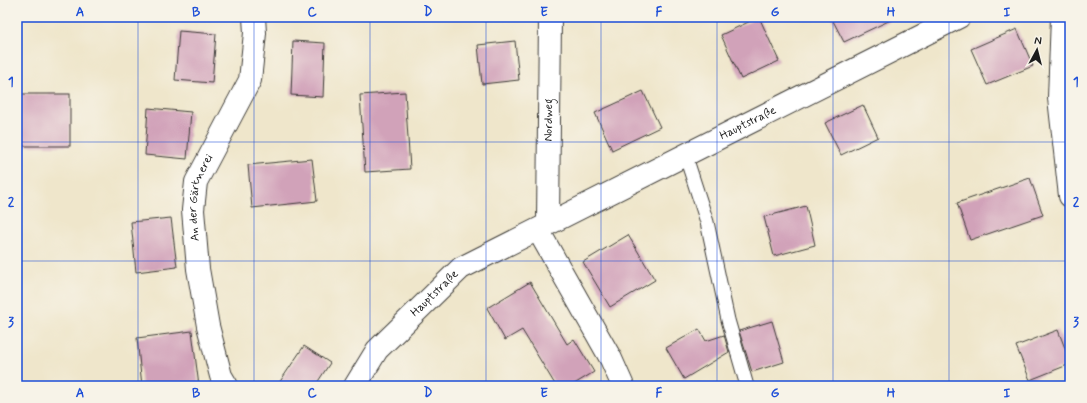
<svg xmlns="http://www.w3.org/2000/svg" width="1087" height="403" font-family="Mynerve,sans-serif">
<rect width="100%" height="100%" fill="#f7f3e8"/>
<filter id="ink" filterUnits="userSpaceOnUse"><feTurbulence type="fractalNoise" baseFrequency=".025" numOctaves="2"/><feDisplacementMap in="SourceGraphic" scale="8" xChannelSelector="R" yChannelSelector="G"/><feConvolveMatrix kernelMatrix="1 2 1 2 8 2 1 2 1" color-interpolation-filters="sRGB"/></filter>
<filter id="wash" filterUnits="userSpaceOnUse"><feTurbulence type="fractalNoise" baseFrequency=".012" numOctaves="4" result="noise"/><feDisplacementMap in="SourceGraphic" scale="16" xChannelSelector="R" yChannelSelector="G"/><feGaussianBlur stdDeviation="0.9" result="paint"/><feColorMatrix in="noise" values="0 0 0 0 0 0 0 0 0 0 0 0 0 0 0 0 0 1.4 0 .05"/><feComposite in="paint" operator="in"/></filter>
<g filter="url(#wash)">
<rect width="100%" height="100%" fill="#efe6cb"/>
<g id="blocks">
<g fill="#d1a2b9">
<path d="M759,17L779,61L741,79L721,35Z"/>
<path d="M831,17H897L844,42Z"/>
<path d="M1017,29L1033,66L987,85L971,49Z"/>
<path d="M179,31L216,34L212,83L175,80Z"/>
<path d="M293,41L325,43L323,97L291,95Z"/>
<path d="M515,41L519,80L482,84L478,45Z"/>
<path d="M643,91L660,127L612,150L595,113Z"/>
<path d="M405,92L410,169L365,172L360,95Z"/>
<rect x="17" y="94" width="53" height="52"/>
<path d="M863,105L878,137L841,155L825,123Z"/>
<path d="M148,108L191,112L187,159L145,155Z"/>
<path d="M312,159L317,201L252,208L248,165Z"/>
<path d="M1030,178L1043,215L970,240L957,203Z"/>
<path d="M806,206L815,245L774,256L764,217Z"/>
<path d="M171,218L177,267L136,272L131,222Z"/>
<path d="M628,235L655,280L610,307L583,262Z"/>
<path d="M530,282L567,344L574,339L594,372L571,386H556L522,330L505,340L487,308Z"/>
<path d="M772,321L784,362L752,372L739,331Z"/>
<path d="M699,329L706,341L724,335L729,352L684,379L666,348Z"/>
<path d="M1058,330L1070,361V364L1030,380L1016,346Z"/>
<path d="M192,331L199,386H142L137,338Z"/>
<path d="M304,346L330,363L315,386H277Z"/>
</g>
</g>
</g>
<g filter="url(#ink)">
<use href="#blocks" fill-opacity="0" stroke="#3c3a36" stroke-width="1"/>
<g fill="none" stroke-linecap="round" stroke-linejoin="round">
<defs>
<path id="service" d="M685,154L707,222L728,320L747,386"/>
<g id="minor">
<path d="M1062,17L1059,98L1070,196"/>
<path id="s1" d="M548,223L550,17"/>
<path d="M538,230L611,359L623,386"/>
<path id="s2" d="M227,386L221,376L208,326L198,269L193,210L196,182L250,80L255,33L254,17"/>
</g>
<g id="tertiary">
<path id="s3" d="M355,386L377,350L461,268L959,17"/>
</g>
</defs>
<use href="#service" stroke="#3c3a36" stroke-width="15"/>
<use href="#minor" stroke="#3c3a36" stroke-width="24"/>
<use href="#tertiary" stroke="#3c3a36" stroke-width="24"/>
<use href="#service" stroke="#fff" stroke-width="13"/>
<use href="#minor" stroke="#fff" stroke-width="22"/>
<use href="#tertiary" stroke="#fff" stroke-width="22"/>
</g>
</g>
<path fill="none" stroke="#1d4ed8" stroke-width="1" stroke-opacity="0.55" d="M138,17V386M254,17V386M370,17V386M486,17V386M601,17V386M717,17V386M833,17V386M949,17V386M17,142H1070M17,261H1070"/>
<g text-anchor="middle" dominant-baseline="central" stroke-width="3" stroke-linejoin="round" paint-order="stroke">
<g font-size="12" fill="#1c1c1c" stroke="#f7f3e8">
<text stroke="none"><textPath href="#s1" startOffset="103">Nordweg</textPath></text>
<text stroke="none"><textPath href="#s3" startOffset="481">Hauptstraße</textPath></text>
<text stroke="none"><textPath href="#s2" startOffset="194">An der Gärtnerei</textPath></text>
<text stroke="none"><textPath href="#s3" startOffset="123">Hauptstraße</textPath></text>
</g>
</g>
<rect width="1087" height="403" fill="none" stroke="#f7f3e8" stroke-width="44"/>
<g transform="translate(1037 50) rotate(7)" stroke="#f7f3e8" stroke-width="3" paint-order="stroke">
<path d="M0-3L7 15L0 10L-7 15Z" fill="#1c1c1c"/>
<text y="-6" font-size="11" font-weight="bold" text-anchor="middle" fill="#1c1c1c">N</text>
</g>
<rect x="22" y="22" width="1043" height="359" fill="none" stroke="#1d4ed8" stroke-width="1.5"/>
<g font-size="13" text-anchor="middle" font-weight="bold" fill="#1d4ed8">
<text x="80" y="16">A</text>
<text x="196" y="16">B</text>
<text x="312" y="16">C</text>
<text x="428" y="16">D</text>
<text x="544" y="16">E</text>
<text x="659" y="16">F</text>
<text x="775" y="16">G</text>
<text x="891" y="16">H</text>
<text x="1007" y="16">I</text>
<text x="11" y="86">1</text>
<text x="1076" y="86">1</text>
<text x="11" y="206">2</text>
<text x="1076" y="206">2</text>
<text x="11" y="326">3</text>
<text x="1076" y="326">3</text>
<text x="80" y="397">A</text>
<text x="196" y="397">B</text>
<text x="312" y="397">C</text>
<text x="428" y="397">D</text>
<text x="544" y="397">E</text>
<text x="659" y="397">F</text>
<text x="775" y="397">G</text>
<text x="891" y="397">H</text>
<text x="1007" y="397">I</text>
</g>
</svg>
